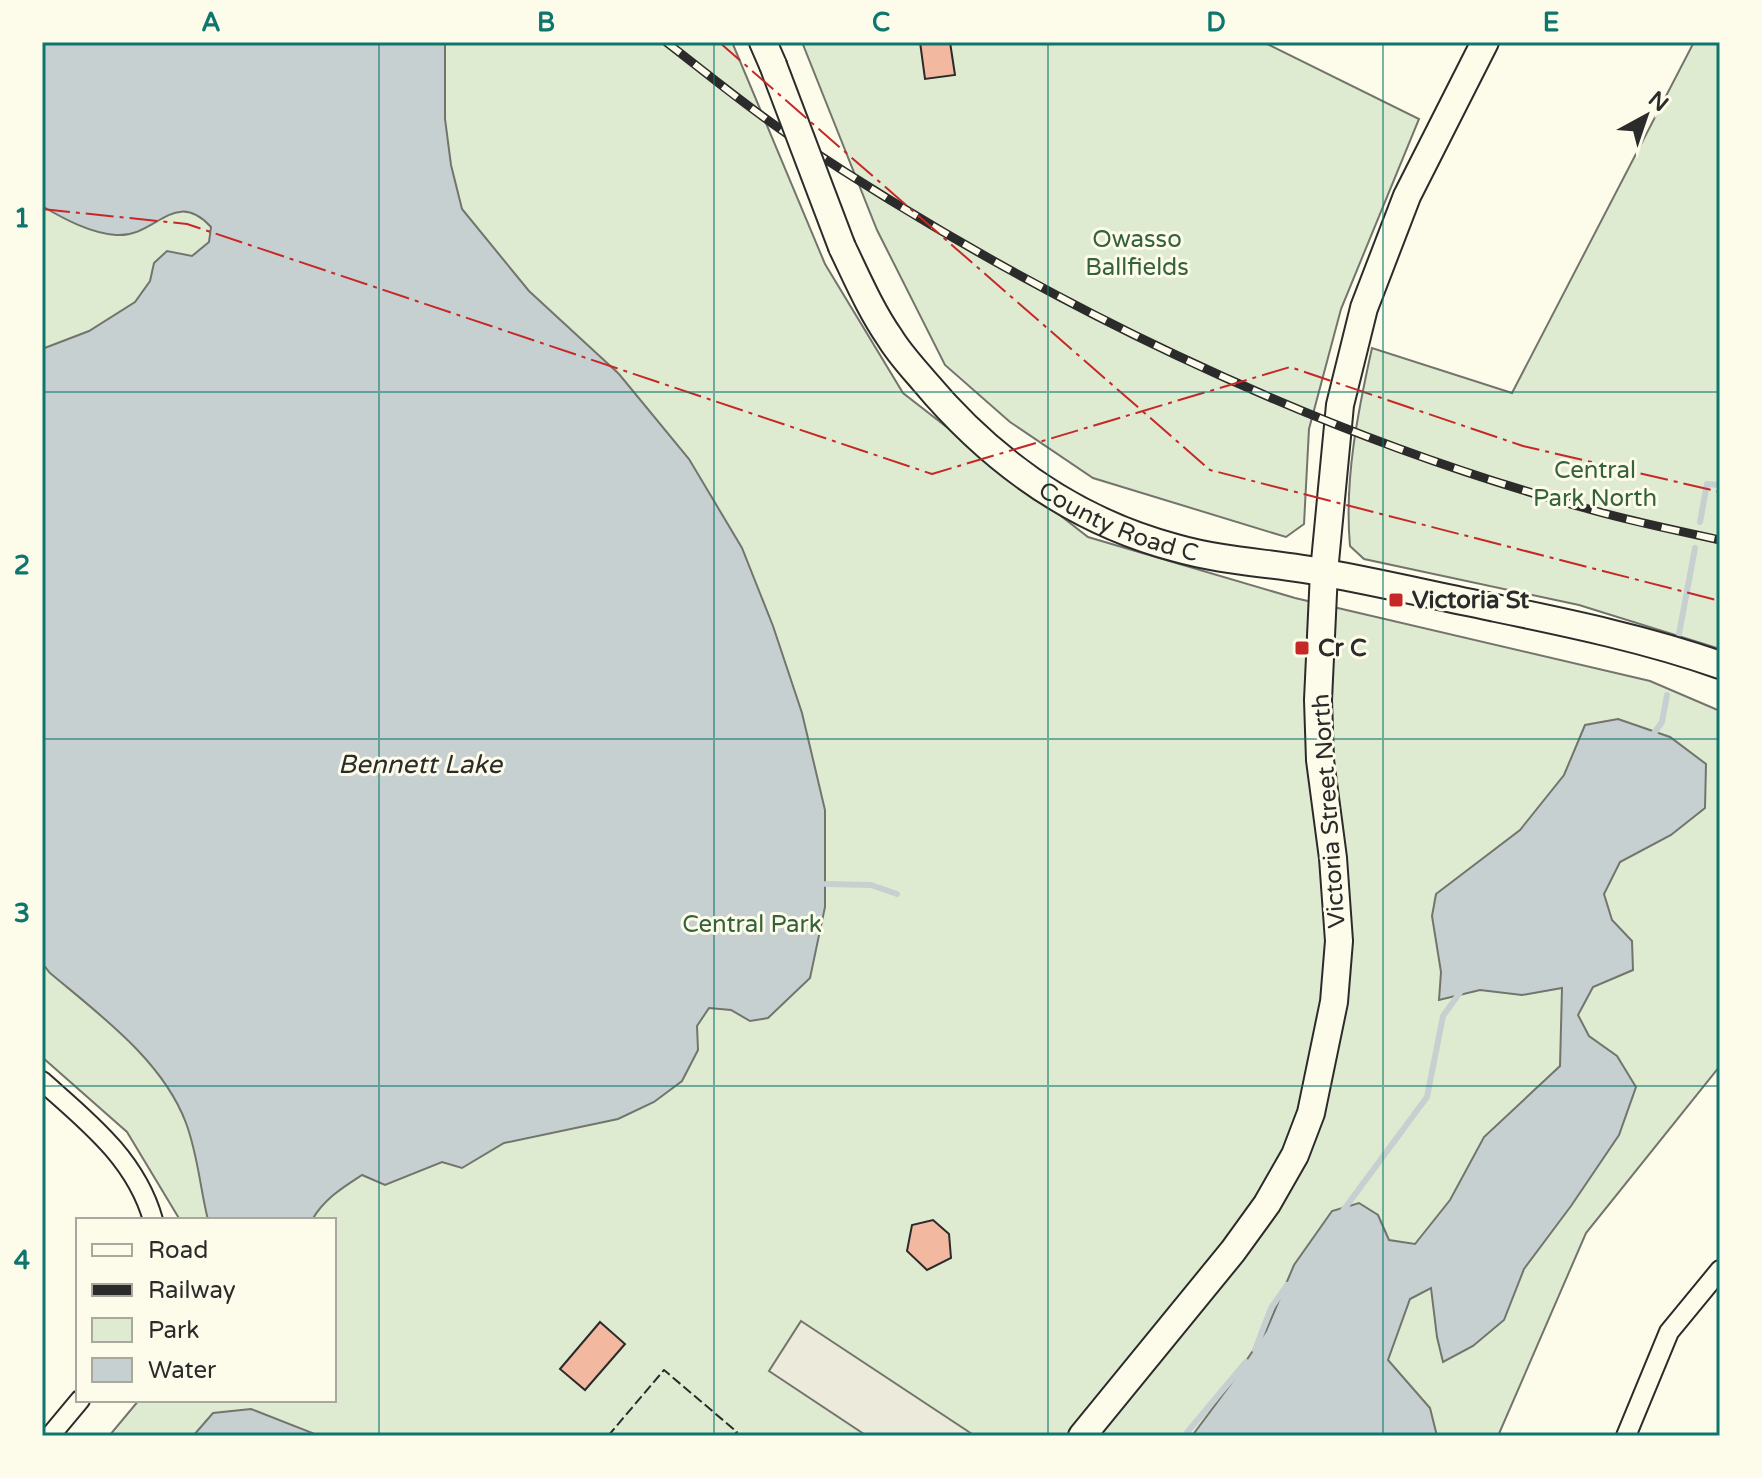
<svg xmlns="http://www.w3.org/2000/svg" width="1762" height="1478" font-family="'Varela Round',sans-serif">
<rect width="100%" height="100%" fill="#fdfbea"/>
<g fill="#deebd1" stroke="#74746e" stroke-width="2">
<path d="M42,42H732L825,264L903,393L1088,537L1295,598L1650,681L1720,711V1066L1586,1233L1498,1436H109L139,1400H334V1220H180L127,1132L42,1057Z"/>
<path d="M802,42H1263L1419,119L1341,309L1309,429L1304,524L1286,537L1093,478L1010,422L945,365L877,230Z"/>
<path d="M1694,42H1720V649L1579,605L1364,559L1350,546C1344,480 1358,411 1372,348L1512,393Z"/>
</g>
<path fill="#eceadb" stroke="#74746e" stroke-width="2" d="M801,1321L975,1436H867L769,1371Z"/>
<g fill="#c7d0d0" stroke="#74746e" stroke-width="2">
<path d="M42,42H445V119L451,165L462,209L529,291L619,374L689,459L742,548L773,626L802,713L825,810V907L810,978L768,1018L750,1021L731,1010L709,1008L697,1026L698,1050L682,1081L654,1102L618,1119L504,1143L462,1168L442,1162L385,1185L362,1175C342,1188 324,1199 312,1220H208C200,1188 198,1155 186,1123C163,1061 100,1015 50,973L42,963V349L89,331L135,302L150,281L154,263L167,251L192,256L209,242L211,227C174,187 156,238 116,235C90,233 64,219 42,206Z"/>
<path d="M1618,719L1670,737L1706,764L1705,808L1671,835L1620,862L1604,894L1612,920L1632,941L1633,970L1593,987L1578,1015L1589,1036L1617,1056L1636,1087L1619,1135L1571,1206L1524,1269L1504,1320L1473,1346L1443,1362L1437,1337L1431,1288L1410,1299L1388,1360L1430,1408L1437,1436H1192L1230,1385L1266,1331L1294,1265L1332,1211L1359,1203L1378,1215L1389,1240L1415,1244L1450,1200L1484,1137L1560,1066L1562,988L1522,995L1480,990L1439,1000L1441,972L1432,916L1436,894L1520,830L1564,775L1585,725Z"/>
<path d="M251,1409L315,1434L317,1436H193L213,1413Z"/>
</g>
<g fill="none" stroke-linecap="round" stroke-linejoin="round">
<g stroke="#c7d0d0" stroke-width="6">
<path d="M1700,522L1707,484L1720,485"/>
<path d="M1679,634L1695,548"/>
<path d="M1650,739L1662,722L1667,695"/>
<path d="M826,884L871,885L897,894"/>
<path d="M1342,1212L1427,1097L1443,1016L1461,991"/>
<path d="M1255,1350L1271,1308L1287,1285"/>
<path d="M1184,1436L1246,1362"/>
</g>
</g>
<g fill="#f2b8a0" stroke="#2b2b2b" stroke-width="2">
<path d="M920,42H950L955,75L925,79Z"/>
<path d="M933,1220L949,1234L951,1258L927,1270L907,1251L912,1225Z"/>
<path d="M600,1322L625,1344L585,1390L560,1369Z"/>
</g>
<g fill="none" stroke-linecap="round" stroke-linejoin="round">
<defs>
<g id="street">
<path d="M42,1081C87,1121 136,1159 153,1220"/>
<path d="M50,1436L80,1400"/>
<path d="M1626,1436L1669,1332L1720,1270"/>
</g>
<g id="secondary">
<path d="M763,42L773,65"/>
<path id="s1" d="M842,247C857,278 870,309 890,338C899,353 912,367 924,381C991,461 1074,521 1176,548C1225,562 1276,563 1326,573C1381,583 1436,596 1491,607C1568,623 1646,639 1720,665"/>
<path d="M1082,1436L1233,1251L1267,1204L1295,1155L1311,1113L1334,1002L1339,941L1333,858L1320,760L1318,700L1324,572L1340,405L1364,308L1407,196L1485,42"/>
</g>
</defs>
<use href="#street" stroke="#2b2b2b" stroke-width="22"/>
<use href="#secondary" stroke="#2b2b2b" stroke-width="30"/>
<use href="#street" stroke="#fdfbea" stroke-width="18"/>
<use href="#secondary" stroke="#fdfbea" stroke-width="26"/>
<defs>
<path id="rail" d="M666,42C709,75 751,110 796,140C1034,298 1309,433 1585,508C1629,521 1675,530 1720,540"/>
</defs>
<use href="#rail" stroke="#2b2b2b" stroke-width="9"/>
<use href="#rail" stroke="#fdfbea" stroke-width="6" stroke-dasharray="18" stroke-linecap="butt"/>
<defs>
<path id="secondary-bridge" d="M773,65L842,247"/>
</defs>
<use href="#secondary-bridge" stroke="#2b2b2b" stroke-width="30" stroke-linecap="butt"/>
<use href="#secondary-bridge" stroke="#fdfbea" stroke-width="26"/>
<path stroke="#2b2b2b" stroke-width="2" stroke-dasharray="10 4" stroke-linecap="butt" d="M608,1436L664,1370L737,1432L733,1436"/>
<g stroke="#c62828" stroke-width="2" stroke-dasharray="28 6 4 6" stroke-linecap="butt">
<path d="M719,42L1210,470L1720,601"/>
<path d="M42,209L187,224L932,474L1290,367L1523,446L1720,492"/>
</g>
</g>
<path fill="none" stroke="#0f766e" stroke-width="2" stroke-opacity="0.55" d="M379,42V1436M714,42V1436M1048,42V1436M1383,42V1436M42,392H1720M42,739H1720M42,1086H1720"/>
<g fill="#c62828" stroke="#fdfbea" stroke-width="3">
<rect x="1388" y="592" width="16" height="16" rx="4"/>
<rect x="1294" y="640" width="16" height="16" rx="4"/>
</g>
<g text-anchor="middle" dominant-baseline="central" stroke-width="6" stroke-linejoin="round" paint-order="stroke">
<g font-size="24" fill="#34623c" stroke="#fdfbea">
<text x="1137" y="239">Owasso<tspan x="1137" dy="28">Ballfields</tspan></text>
<text x="1595" y="470">Central<tspan x="1595" dy="28">Park North</tspan></text>
<text x="752" y="924">Central Park</text>
</g>
<g font-size="24" fill="#2b2b2b" stroke="#fdfbea">
<text stroke="none"><textPath href="#s1" startOffset="402">County Road C</textPath></text>
<text transform="translate(1329 811) rotate(-94)">Victoria Street North</text>
</g>
<g font-size="24" font-weight="bold" fill="#2b2b2b" stroke="#fdfbea" text-anchor="start">
<text x="1412" y="600">Victoria St</text>
<text x="1318" y="648">Cr C</text>
</g>
<g font-size="26" font-style="italic" fill="#2b2b2b" stroke="#fdfbea">
<text x="420" y="764">Bennett Lake</text>
</g>
</g>
<rect width="1762" height="1478" fill="none" stroke="#fdfbea" stroke-width="88"/>
<rect x="76" y="1218" width="260" height="184" fill="#fdfbea" stroke="#a9a89e" stroke-width="2"/>
<rect x="92" y="1244" width="40" height="12" fill="#fdfbea" stroke="#a9a89e" stroke-width="2"/>
<text x="148" y="1258" font-size="24" fill="#2b2b2b">Road</text>
<rect x="92" y="1284" width="40" height="12" fill="#2b2b2b" stroke="#a9a89e" stroke-width="2"/>
<text x="148" y="1298" font-size="24" fill="#2b2b2b">Railway</text>
<rect x="92" y="1318" width="40" height="24" fill="#deebd1" stroke="#a9a89e" stroke-width="2"/>
<text x="148" y="1338" font-size="24" fill="#2b2b2b">Park</text>
<rect x="92" y="1358" width="40" height="24" fill="#c7d0d0" stroke="#a9a89e" stroke-width="2"/>
<text x="148" y="1378" font-size="24" fill="#2b2b2b">Water</text>
<g transform="translate(1646 116) rotate(40)" stroke="#fdfbea" stroke-width="6" paint-order="stroke">
<path d="M0-6L14 30L0 20L-14 30Z" fill="#2b2b2b"/>
<text y="-12" font-size="22" font-weight="bold" text-anchor="middle" fill="#2b2b2b">N</text>
</g>
<rect x="44" y="44" width="1674" height="1390" fill="none" stroke="#0f766e" stroke-width="3"/>
<g font-size="26" text-anchor="middle" font-weight="bold" fill="#0f766e">
<text x="211" y="31">A</text>
<text x="546" y="31">B</text>
<text x="881" y="31">C</text>
<text x="1216" y="31">D</text>
<text x="1551" y="31">E</text>
<text x="22" y="227">1</text>
<text x="22" y="574">2</text>
<text x="22" y="922">3</text>
<text x="22" y="1269">4</text>
</g>
</svg>
